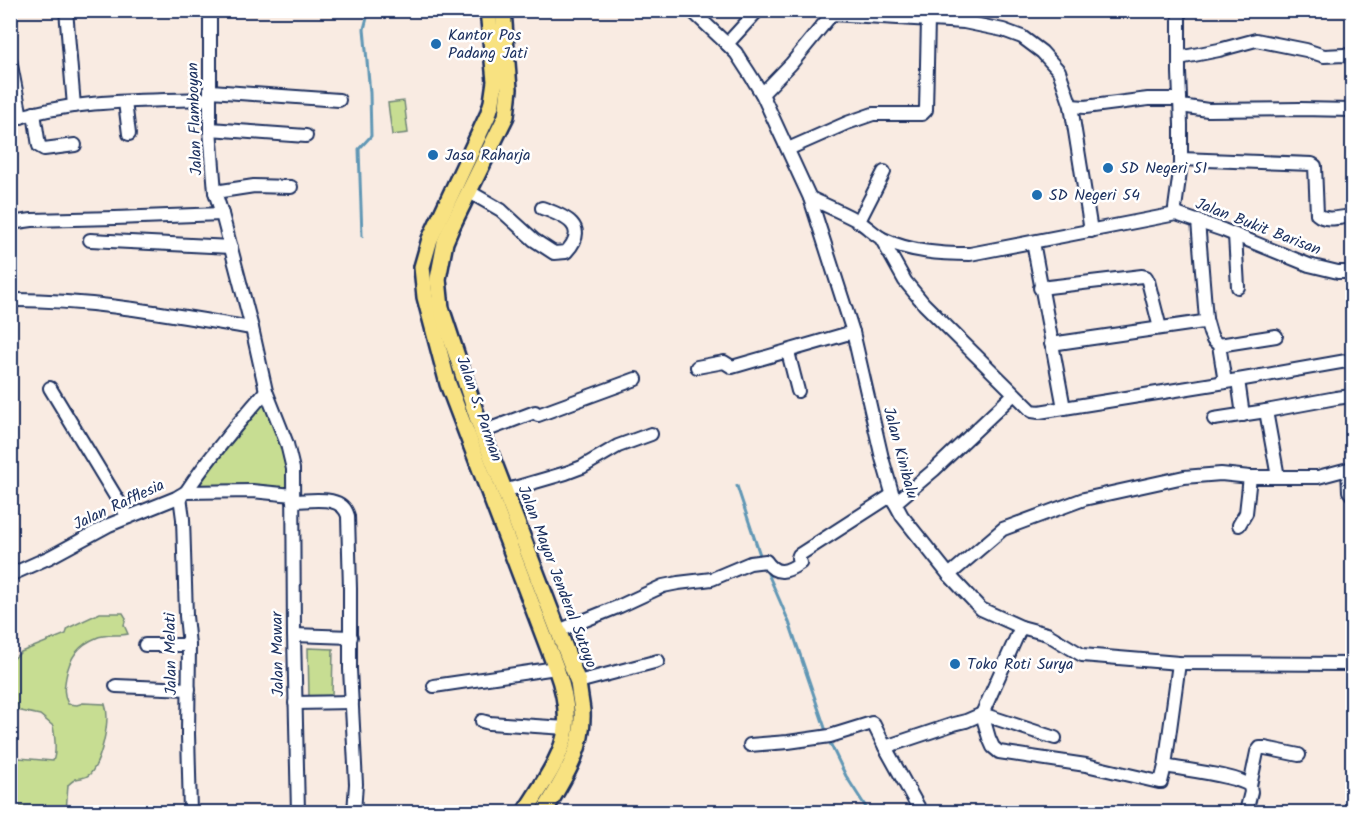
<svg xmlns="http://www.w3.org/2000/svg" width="1363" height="823" font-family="Kalam,sans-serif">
<rect width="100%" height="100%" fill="#f9ebe2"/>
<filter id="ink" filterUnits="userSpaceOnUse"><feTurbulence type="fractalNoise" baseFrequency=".0167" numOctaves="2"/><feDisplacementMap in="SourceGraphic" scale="12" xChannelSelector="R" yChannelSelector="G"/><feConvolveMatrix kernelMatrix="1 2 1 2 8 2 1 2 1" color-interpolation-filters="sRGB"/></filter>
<g filter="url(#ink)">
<g fill="#c7dd92" stroke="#718678" stroke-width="1.5">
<path d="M404,101L408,133L392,135L388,103Z"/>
<path d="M264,400L280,443L293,495L184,494Z"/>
<path d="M100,613H123L126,618L124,625L128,634C119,636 104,634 96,638C78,645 69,659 66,677C64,688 63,694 68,704L77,705L83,703L105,704C111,720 101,762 90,774C85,779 82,777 76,779C74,780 70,783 68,785L66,812L32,809L11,803V759L19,758L53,761C57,751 55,737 53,726L40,715L11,709V661L21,652L66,634L68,628Z"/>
<path d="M308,648L333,649L332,697H309Z"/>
</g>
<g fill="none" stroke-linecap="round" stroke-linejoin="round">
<g stroke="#6197b5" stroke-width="3">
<path d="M362,236L359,149L371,136L370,93L364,29L369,10"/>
<path d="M737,486L761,558"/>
<path d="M766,569L789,622L827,734"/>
<path d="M829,741L846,776L869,812"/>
</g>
<defs>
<g id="minor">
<path d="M66,10L74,106"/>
<path d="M210,10V129L215,192L222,214L252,328L266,391L287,444L293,469L294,635L298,812"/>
<path d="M691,10L727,44L736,53L749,73L762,94L810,198L853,332L882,458L895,503L902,516L949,575L981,609L1021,627L1047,634L1082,655L1179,663L1352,664"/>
<path d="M727,44L758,10"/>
<path d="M1179,58L1219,50L1256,40L1306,50L1324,56L1344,55L1352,57"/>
<path d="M10,60L21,117"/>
<path d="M211,91L339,100"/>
<path d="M762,94L791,64L832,14L964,22L1003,30L1022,37L1042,52L1059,71L1071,106L1091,231"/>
<path d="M125,102L129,134"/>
<path d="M1071,106L1085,107L1148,99H1180"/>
<path d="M1181,106L1208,110L1300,109L1352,110"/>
<path d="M34,113L39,146L44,149L75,145"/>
<path d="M10,120C74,99 144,101 210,99"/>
<path d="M210,129L306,136"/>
<path d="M788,149L847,123L873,114H922L926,110L928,19"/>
<path d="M1181,159L1312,164L1315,166L1317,214C1326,222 1341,217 1352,216"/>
<path d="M468,191L501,210L534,240L554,253L566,252C590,226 565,216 542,208"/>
<path d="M215,192L254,186L291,187"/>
<path d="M810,198C825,205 841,212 856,220C866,225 873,234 883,239C910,252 940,254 970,254L1176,214L1223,230L1309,265L1338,272H1352"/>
<path d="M1176,214L1175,208L1181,164V125L1179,72V10"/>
<path d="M859,221L884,172"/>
<path d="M10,223L32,220L115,218L222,214"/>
<path d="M1235,235L1238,287"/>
<path d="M881,238L905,281L924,304L1032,411L1039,412L1064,408L1238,380L1352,360"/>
<path d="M90,240L231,247"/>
<path d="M1033,242L1064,408"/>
<path d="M1040,288L1142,276L1146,277L1148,281L1160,328"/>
<path d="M10,300C91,299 172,315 252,328"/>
<path d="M1206,319L1210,333L1213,340L1219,345L1225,382"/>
<path d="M1051,344L1203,322L1206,319L1198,221"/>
<path d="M1219,345L1276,336"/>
<path d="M788,352L798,391"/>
<path d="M697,367L724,362L732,367L853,332"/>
<path d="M1238,380L1243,415"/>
<path d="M50,388L128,517"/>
<path d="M1266,411L1336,398L1352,396"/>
<path d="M1214,419L1266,411L1278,477"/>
<path d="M482,432L535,412L538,415L636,379"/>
<path d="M1348,470L1349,491L1352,495"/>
<path d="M504,491L566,473L582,467L618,446L651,434"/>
<path d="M186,492C210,456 238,423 266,391"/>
<path d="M180,496L183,519L186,616L189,645L188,734L190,812"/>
<path d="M293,501C312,501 342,494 348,516L350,589V669L356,784L354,812"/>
<path d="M895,503L934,470L1014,394"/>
<path d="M1239,525L1246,513L1250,477"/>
<path d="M10,575L50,557L109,525L176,498L186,492L252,491L293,495"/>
<path d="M949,575L1003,529L1084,499L1184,477L1221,474L1250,477H1318L1352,468"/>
<path d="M1021,627L982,714L989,738L993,747L999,752L1086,765L1159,782H1161L1165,766L1179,663"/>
<path d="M558,631L620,606L663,586L678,583L712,579L750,563L766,561C776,576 787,572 800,563L798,558L799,555L892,495"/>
<path d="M294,635L351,637"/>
<path d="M145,645H189"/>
<path d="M578,682L658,661"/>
<path d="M116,686L189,689"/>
<path d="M434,686L556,668"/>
<path d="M295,703L352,702"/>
<path d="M482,721L489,723L566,728"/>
<path d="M750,745L788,742L830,736L872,723L874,725L885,747"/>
<path d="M1165,766C1184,770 1237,775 1250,786L1251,792L1246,812"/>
<path d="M1250,786L1257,752L1260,748H1265L1299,755"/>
<path d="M921,812L885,747L954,724L966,721L982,714L1055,738"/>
</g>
<g id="major">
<path d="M488,10L495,81L492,102L488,115L430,239L422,267L425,297L448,384L556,668C563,687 568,708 566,728C564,756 539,789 525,812"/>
<path d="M503,10L509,89L506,116L451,228L445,242L438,279L441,308L482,432L578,682C579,692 581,702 582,711C584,751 563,779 544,812"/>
</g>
</defs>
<use href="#minor" stroke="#1b2f5e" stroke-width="16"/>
<use href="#major" stroke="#1b2f5e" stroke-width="20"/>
<use href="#minor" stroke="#fff" stroke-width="12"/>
<use href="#major" stroke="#f8e281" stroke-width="15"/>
</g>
</g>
<g fill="#1f6fb2" stroke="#fff" stroke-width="2">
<circle cx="436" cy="44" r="6"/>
<circle cx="433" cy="155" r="6"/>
<circle cx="1108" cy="168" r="6"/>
<circle cx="1037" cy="195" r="6"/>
<circle cx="955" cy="664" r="6"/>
</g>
<g text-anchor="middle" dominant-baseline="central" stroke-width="5" stroke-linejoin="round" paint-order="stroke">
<g font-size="16" fill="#1b2f5e" stroke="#fff" text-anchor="start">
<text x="448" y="35">Kantor Pos<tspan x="448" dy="18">Padang Jati</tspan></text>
<text x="445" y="155">Jasa Raharja</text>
<text x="1120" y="168">SD Negeri 51</text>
<text x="1049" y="195">SD Negeri 54</text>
<text x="967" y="664">Toko Roti Surya</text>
</g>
<g font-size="16" fill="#1b2f5e" stroke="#fff">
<text transform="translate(195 119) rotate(-92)">Jalan Flamboyan</text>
<text transform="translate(1258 227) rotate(21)">Jalan Bukit Barisan</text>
<text transform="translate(479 409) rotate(71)">Jalan S. Parman</text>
<text transform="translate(900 453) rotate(75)">Jalan Kinibalu</text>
<text transform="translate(119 505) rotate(-25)">Jalan Rafflesia</text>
<text transform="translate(557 577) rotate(69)">Jalan Mayor Jenderal Sutoyo</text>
<text transform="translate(171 654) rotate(-91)">Jalan Melati</text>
<text transform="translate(278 654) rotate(-91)">Jalan Mawar</text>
</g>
</g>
<rect width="1363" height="823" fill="none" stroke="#fff" stroke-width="36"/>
<rect x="18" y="18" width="1327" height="787" fill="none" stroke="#1b2f5e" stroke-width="2" filter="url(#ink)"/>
</svg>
